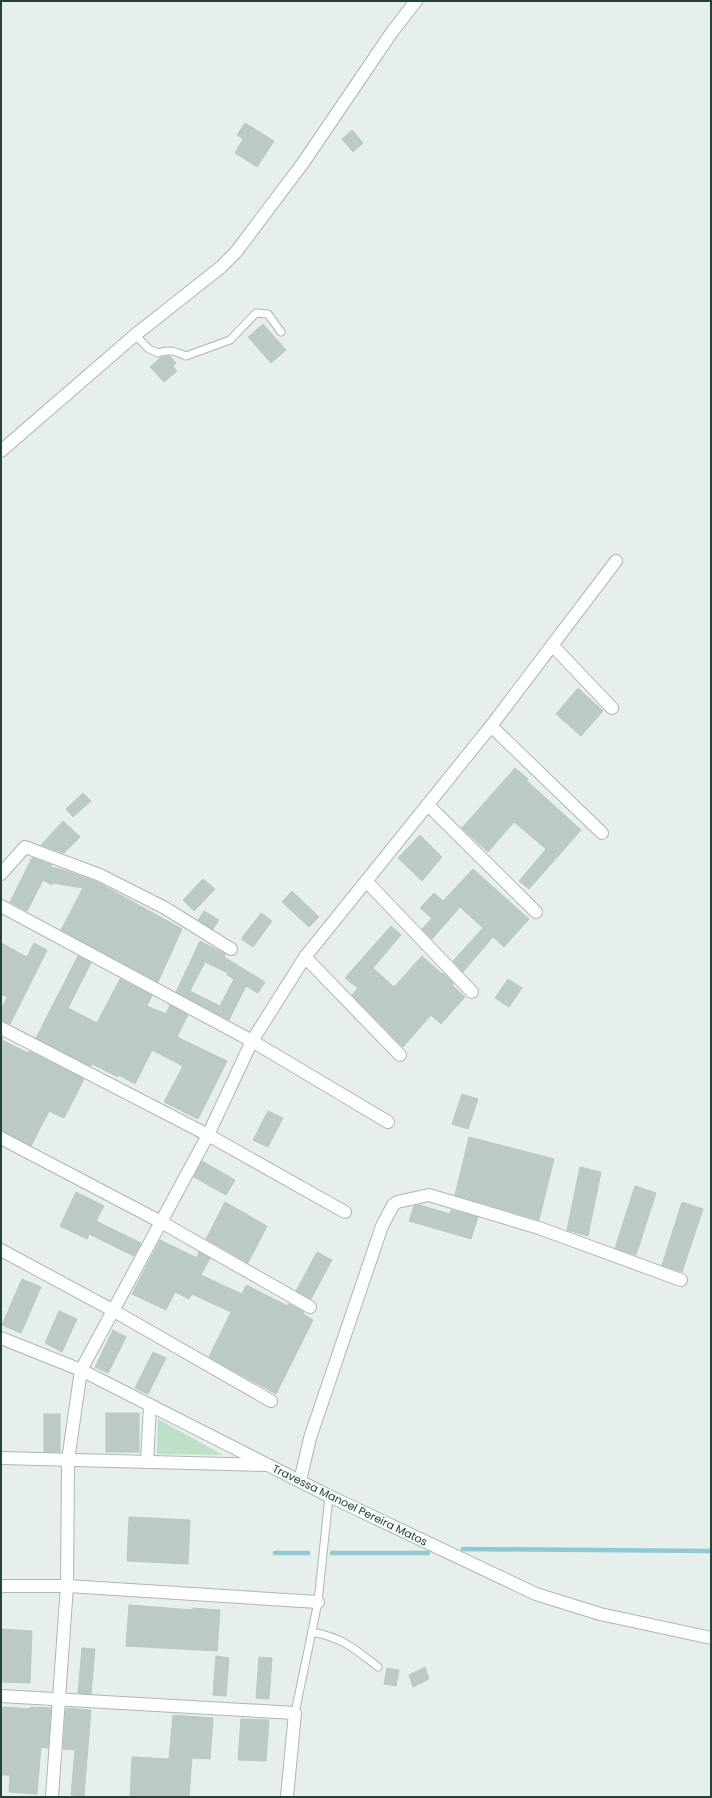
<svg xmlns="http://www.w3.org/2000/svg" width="712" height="1798" font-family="Poppins,sans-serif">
<rect width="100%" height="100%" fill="#e6efeb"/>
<path fill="#bfe0c8" d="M158,1419L223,1455L157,1454Z"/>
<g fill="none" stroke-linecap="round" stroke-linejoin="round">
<g stroke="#8ec9d4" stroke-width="4.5">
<path d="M463,1549L711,1551"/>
<path d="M275,1553H308"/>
<path d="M332,1553H428"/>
</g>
</g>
<g fill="#bbcac4" stroke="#b8c9c2" fill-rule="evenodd">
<path d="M245,123L274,141L257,167L235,153L243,139L237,135Z"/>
<path d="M352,130L363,143L353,152L342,139Z"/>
<path d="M263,324L286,350L271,363L248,337Z"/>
<path d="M170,356L176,363L173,366L177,371L164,382L150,367L160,358Z"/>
<path d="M578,688L603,711L581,736L556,714Z"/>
<path d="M515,768L528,779L526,780L581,830L529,889L519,881L546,849L514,822L488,852L462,828Z"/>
<path d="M83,793L91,801L73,817L66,809Z"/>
<path d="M63,821L80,837L64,853L41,845Z"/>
<path d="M420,835L442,857L422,881L398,858Z"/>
<path d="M32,858L52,865L50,867L64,870L97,882L182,929L158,982L61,930L83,888L53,883L52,885L43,880L27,911L10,902Z"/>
<path d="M473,869L529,919L504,947L493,937L463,972L453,961L483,928L460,907L432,939L422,929L432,918L420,908L434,893L443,901Z"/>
<path d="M203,879L215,889L194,911L183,900Z"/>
<path d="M292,891L319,917L309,927L282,902Z"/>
<path d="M204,911L219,920L213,929L198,920Z"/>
<path d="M261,913L272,921L253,947L241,939Z"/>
<path d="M391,926L401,935L373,968L394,987L422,956L442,974L443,973L453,983V986L465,997L441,1024L431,1015L403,1047L352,995L358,988L345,978Z"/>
<path d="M200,941L225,954L224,957L265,982L258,993L246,986L229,1020L176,992ZM205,962L228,973L227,975L234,979L220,1006L190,991Z"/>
<path d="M1,943L27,957L34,943L47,950L10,1024L1,1021V1010L7,997L1,994Z"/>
<path d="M78,956L91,963L68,1008L97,1023L120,979L152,995L147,1006L166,1014L170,1005L188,1015L177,1037L227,1061L198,1119L164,1102L183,1066L152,1050L135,1084L119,1075L118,1077L92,1064L91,1066L36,1038Z"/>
<path d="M508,979L522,988L509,1007L495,998Z"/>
<path d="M1,1036L3,1038L2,1040L28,1053L29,1051L84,1079L64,1118L49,1111L31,1146L1,1131Z"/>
<path d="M462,1094L478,1099L468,1129L452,1124Z"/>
<path d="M268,1111L283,1118L268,1147L253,1140Z"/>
<path d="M469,1137L554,1159L539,1220L455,1195Z"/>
<path d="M202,1161L235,1180L226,1195L194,1177Z"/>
<path d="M580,1167L601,1172L588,1236L567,1230Z"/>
<path d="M635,1186L656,1193L636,1255L615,1248Z"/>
<path d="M76,1192L104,1206L96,1221L141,1243L134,1256L89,1234L87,1239L60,1226Z"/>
<path d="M225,1202L267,1226L248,1263L206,1239Z"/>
<path d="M682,1202L703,1209L682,1272L662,1265Z"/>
<path d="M420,1205L450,1214L451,1210L478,1217L471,1239L409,1221L414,1206Z"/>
<path d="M160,1240L195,1257H197L199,1252L210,1258L201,1275L242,1294L246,1285L288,1306L289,1304L304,1312L303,1314L313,1320L276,1394L209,1357L231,1312L192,1294L189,1299L175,1292L166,1310L132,1294Z"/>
<path d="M317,1252L332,1260L311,1299L296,1291Z"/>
<path d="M22,1279L41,1287L21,1333L2,1325Z"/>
<path d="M59,1311L77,1319L62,1352L45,1343Z"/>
<path d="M113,1330L126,1337L108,1373L95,1367Z"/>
<path d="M153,1352L166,1358L148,1394L135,1388Z"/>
<rect x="106" y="1413" width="33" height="39"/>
<rect x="44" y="1414" width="16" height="38"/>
<path d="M129,1517L190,1520L188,1564L127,1561Z"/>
<path d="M129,1605L193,1610V1608L220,1610L217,1651L126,1646Z"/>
<path d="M1,1629L32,1631L30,1683L1,1682Z"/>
<path d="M82,1648L95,1649L91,1694L78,1693Z"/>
<path d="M216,1656L229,1658L226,1696L213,1695Z"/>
<path d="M259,1657L272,1658L269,1699L256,1698Z"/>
<path d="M425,1667L429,1679L413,1687L409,1675Z"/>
<path d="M387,1668L399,1670L396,1686L384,1684Z"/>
<path d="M4,1707L30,1709V1707L51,1708L48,1748L41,1747L37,1794L9,1792L10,1775H1V1708H4Z"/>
<path d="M66,1708L91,1710L84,1796L71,1795L75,1750L63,1749Z"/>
<path d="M173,1715L213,1718L210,1759L192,1758L189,1797H130L132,1757L169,1759Z"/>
<path d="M241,1719L269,1720L266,1761L238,1760Z"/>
</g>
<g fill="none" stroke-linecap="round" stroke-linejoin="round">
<defs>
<g id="lane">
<path d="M135,335L149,349L158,353C169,349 175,351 186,356L230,340L256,313L268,314L281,332"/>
<path d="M312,1632C343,1638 354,1648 378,1667"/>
<path d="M295,1713L318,1602L329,1496"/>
</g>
<g id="street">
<path d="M553,646L612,708"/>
<path d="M491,726L602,833"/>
<path d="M428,805L536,912"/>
<path d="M1,874L25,847L100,875L165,908L231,949"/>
<path d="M367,882L472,992"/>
<path d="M1,906L252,1041L388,1122"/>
<path d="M305,957L400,1055"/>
<path d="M1,1028L208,1135L345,1212"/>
<path d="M1,1138L161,1222L310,1307"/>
<path d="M1,1250L114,1311L271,1401"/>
<path d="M1,1338L81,1370L329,1496L536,1594L600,1614L711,1638"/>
<path d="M1,1458L266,1465"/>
<path d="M147,1462L150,1405"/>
<path d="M300,1481L310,1438L382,1226L393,1205L397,1202L429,1195L539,1228L681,1280"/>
<path d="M1,1586H67L318,1602"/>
<path d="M1,1696L295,1713L287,1797"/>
<path d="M52,1797L67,1586L68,1460L81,1370L208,1135L252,1041L305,957L491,726L616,561"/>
</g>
<path id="secondary" d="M1,451L135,335L221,267L236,252L303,163L392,32L416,1"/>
</defs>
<use href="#lane" stroke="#a8b8b2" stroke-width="9"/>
<use href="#street" stroke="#a8b8b2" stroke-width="14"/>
<use href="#secondary" stroke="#a4bbb3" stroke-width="14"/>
<use href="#lane" stroke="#fff" stroke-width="7"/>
<use href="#street" stroke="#fff" stroke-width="12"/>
<use href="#secondary" stroke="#fff" stroke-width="12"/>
</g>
<g text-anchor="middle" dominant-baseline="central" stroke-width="3.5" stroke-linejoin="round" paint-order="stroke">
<g font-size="11" fill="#24423a" stroke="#f7fbf9">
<text transform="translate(350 1505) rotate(26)">Travessa Manoel Pereira Matos</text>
</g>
</g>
<rect width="712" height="1798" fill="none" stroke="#24423a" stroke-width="4"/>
</svg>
